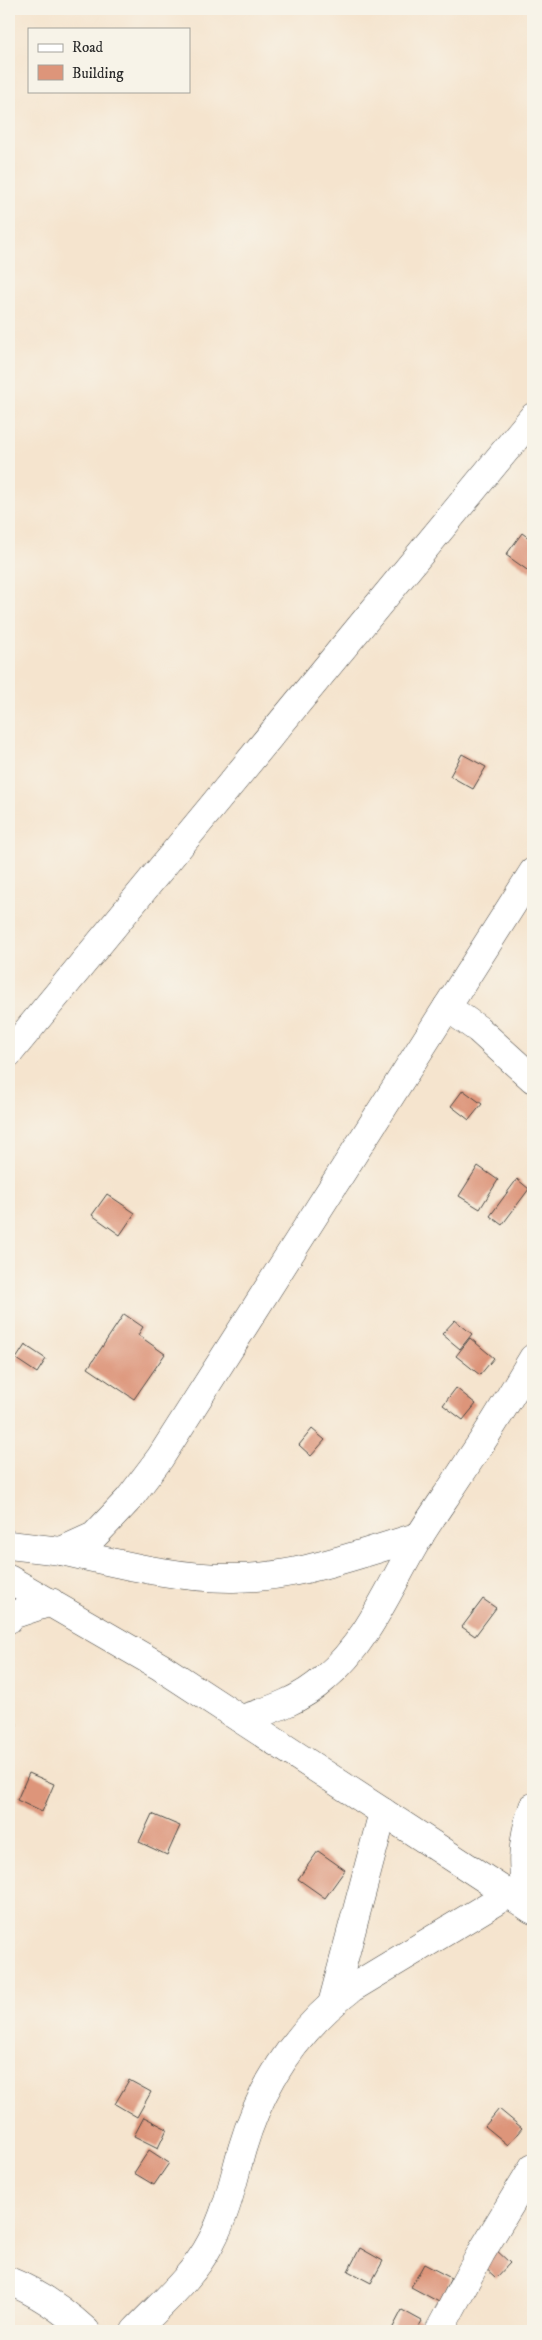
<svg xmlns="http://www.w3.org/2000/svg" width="542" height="2340" font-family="'IM FELL DW Pica',serif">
<rect width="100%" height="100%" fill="#f7f3e8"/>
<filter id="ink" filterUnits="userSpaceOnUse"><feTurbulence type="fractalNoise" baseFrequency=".02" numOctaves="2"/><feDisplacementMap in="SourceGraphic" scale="10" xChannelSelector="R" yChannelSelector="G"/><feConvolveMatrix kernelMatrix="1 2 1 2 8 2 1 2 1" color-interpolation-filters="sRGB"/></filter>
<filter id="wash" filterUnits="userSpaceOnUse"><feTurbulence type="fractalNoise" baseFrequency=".0096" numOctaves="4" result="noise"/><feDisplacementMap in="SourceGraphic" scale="20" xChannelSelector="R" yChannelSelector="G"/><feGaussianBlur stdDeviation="1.12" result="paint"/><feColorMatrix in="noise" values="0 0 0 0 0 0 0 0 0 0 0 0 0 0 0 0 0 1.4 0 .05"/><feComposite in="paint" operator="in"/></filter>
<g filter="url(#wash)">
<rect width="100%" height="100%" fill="#f5e4ce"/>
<g id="blocks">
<g fill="#dd957a">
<path d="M522,533L533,541V567L530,572L506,555Z"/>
<path d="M462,754L486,767L473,789L450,776Z"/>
<path d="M463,1090L482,1104L469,1120L451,1106Z"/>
<path d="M478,1166L498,1180L480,1209L459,1196Z"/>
<path d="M517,1179L529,1189L502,1225L490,1216Z"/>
<path d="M107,1194L135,1213L120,1235L92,1215Z"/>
<path d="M124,1314L143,1327L138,1335L165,1354L134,1399L88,1368Z"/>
<path d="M455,1320L472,1334L460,1349L442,1334Z"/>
<path d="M470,1338L494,1358L480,1375L456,1356Z"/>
<path d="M25,1345L46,1359L37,1373L16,1359Z"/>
<path d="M456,1388L476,1404L463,1420L443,1405Z"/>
<path d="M312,1429L325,1440L311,1456L299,1445Z"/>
<path d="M483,1599L496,1608L475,1636L462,1627Z"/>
<path d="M9,1717L17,1724L9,1735Z"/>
<path d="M29,1773L54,1784L42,1812L17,1800Z"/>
<path d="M152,1814L180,1826L167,1855L139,1842Z"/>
<path d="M318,1851L345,1870L325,1898L298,1879Z"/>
<path d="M129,2080L151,2092L137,2117L115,2104Z"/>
<path d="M499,2109L522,2128L508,2145L485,2126Z"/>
<path d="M144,2117L167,2129L158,2148L134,2136Z"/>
<path d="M149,2150L169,2163L154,2185L134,2173Z"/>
<path d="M360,2248L383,2261L371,2283L348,2271Z"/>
<path d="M494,2248L510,2263L496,2278L480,2263Z"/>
<path d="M424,2264L451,2278L439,2302L411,2287Z"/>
<path d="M402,2310L422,2321L416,2331H391Z"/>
</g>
</g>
</g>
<g filter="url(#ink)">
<use href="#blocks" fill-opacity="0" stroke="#494743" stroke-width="1"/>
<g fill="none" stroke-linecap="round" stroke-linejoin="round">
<defs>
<g id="street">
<path d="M447,1007L478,1029L533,1079"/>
<path d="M9,1545L61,1551L94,1536L129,1499L160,1458L533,872"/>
<path d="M61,1551C117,1563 173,1578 230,1578C295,1579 358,1554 420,1536"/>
<path d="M9,1579L161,1667L533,1910"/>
<path d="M9,1619L12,1615L51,1602"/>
<path d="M241,1719C272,1710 301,1700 325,1678C369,1641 390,1585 419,1537C435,1511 453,1487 469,1461C492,1428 512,1393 533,1358"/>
<path d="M530,1908C520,1873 521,1842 533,1807"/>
<path d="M332,2004L383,1812"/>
<path d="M9,2281C39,2293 62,2309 86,2331"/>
<path d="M135,2331C162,2303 193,2277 211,2242C227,2212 233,2181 242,2149C261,2084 298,2029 352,1988L508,1894"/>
<path d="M439,2331L481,2253L533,2167"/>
</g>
<path id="secondary" d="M9,1053L533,417"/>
</defs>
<use href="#street" stroke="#494743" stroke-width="29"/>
<use href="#secondary" stroke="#494743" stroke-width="29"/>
<use href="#street" stroke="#fff" stroke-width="28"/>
<use href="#secondary" stroke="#fff" stroke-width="28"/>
</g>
</g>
<rect width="542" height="2340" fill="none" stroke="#f7f3e8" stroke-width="30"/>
<rect x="28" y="28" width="162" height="65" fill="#f7f3e8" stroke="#a5a39c"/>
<rect x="38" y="44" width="25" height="8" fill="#ffffff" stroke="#a5a39c"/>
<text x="72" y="52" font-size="15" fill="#2b2b2b">Road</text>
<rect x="38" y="65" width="25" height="15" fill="#dd957a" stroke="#a5a39c"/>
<text x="72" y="78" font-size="15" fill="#2b2b2b">Building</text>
</svg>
